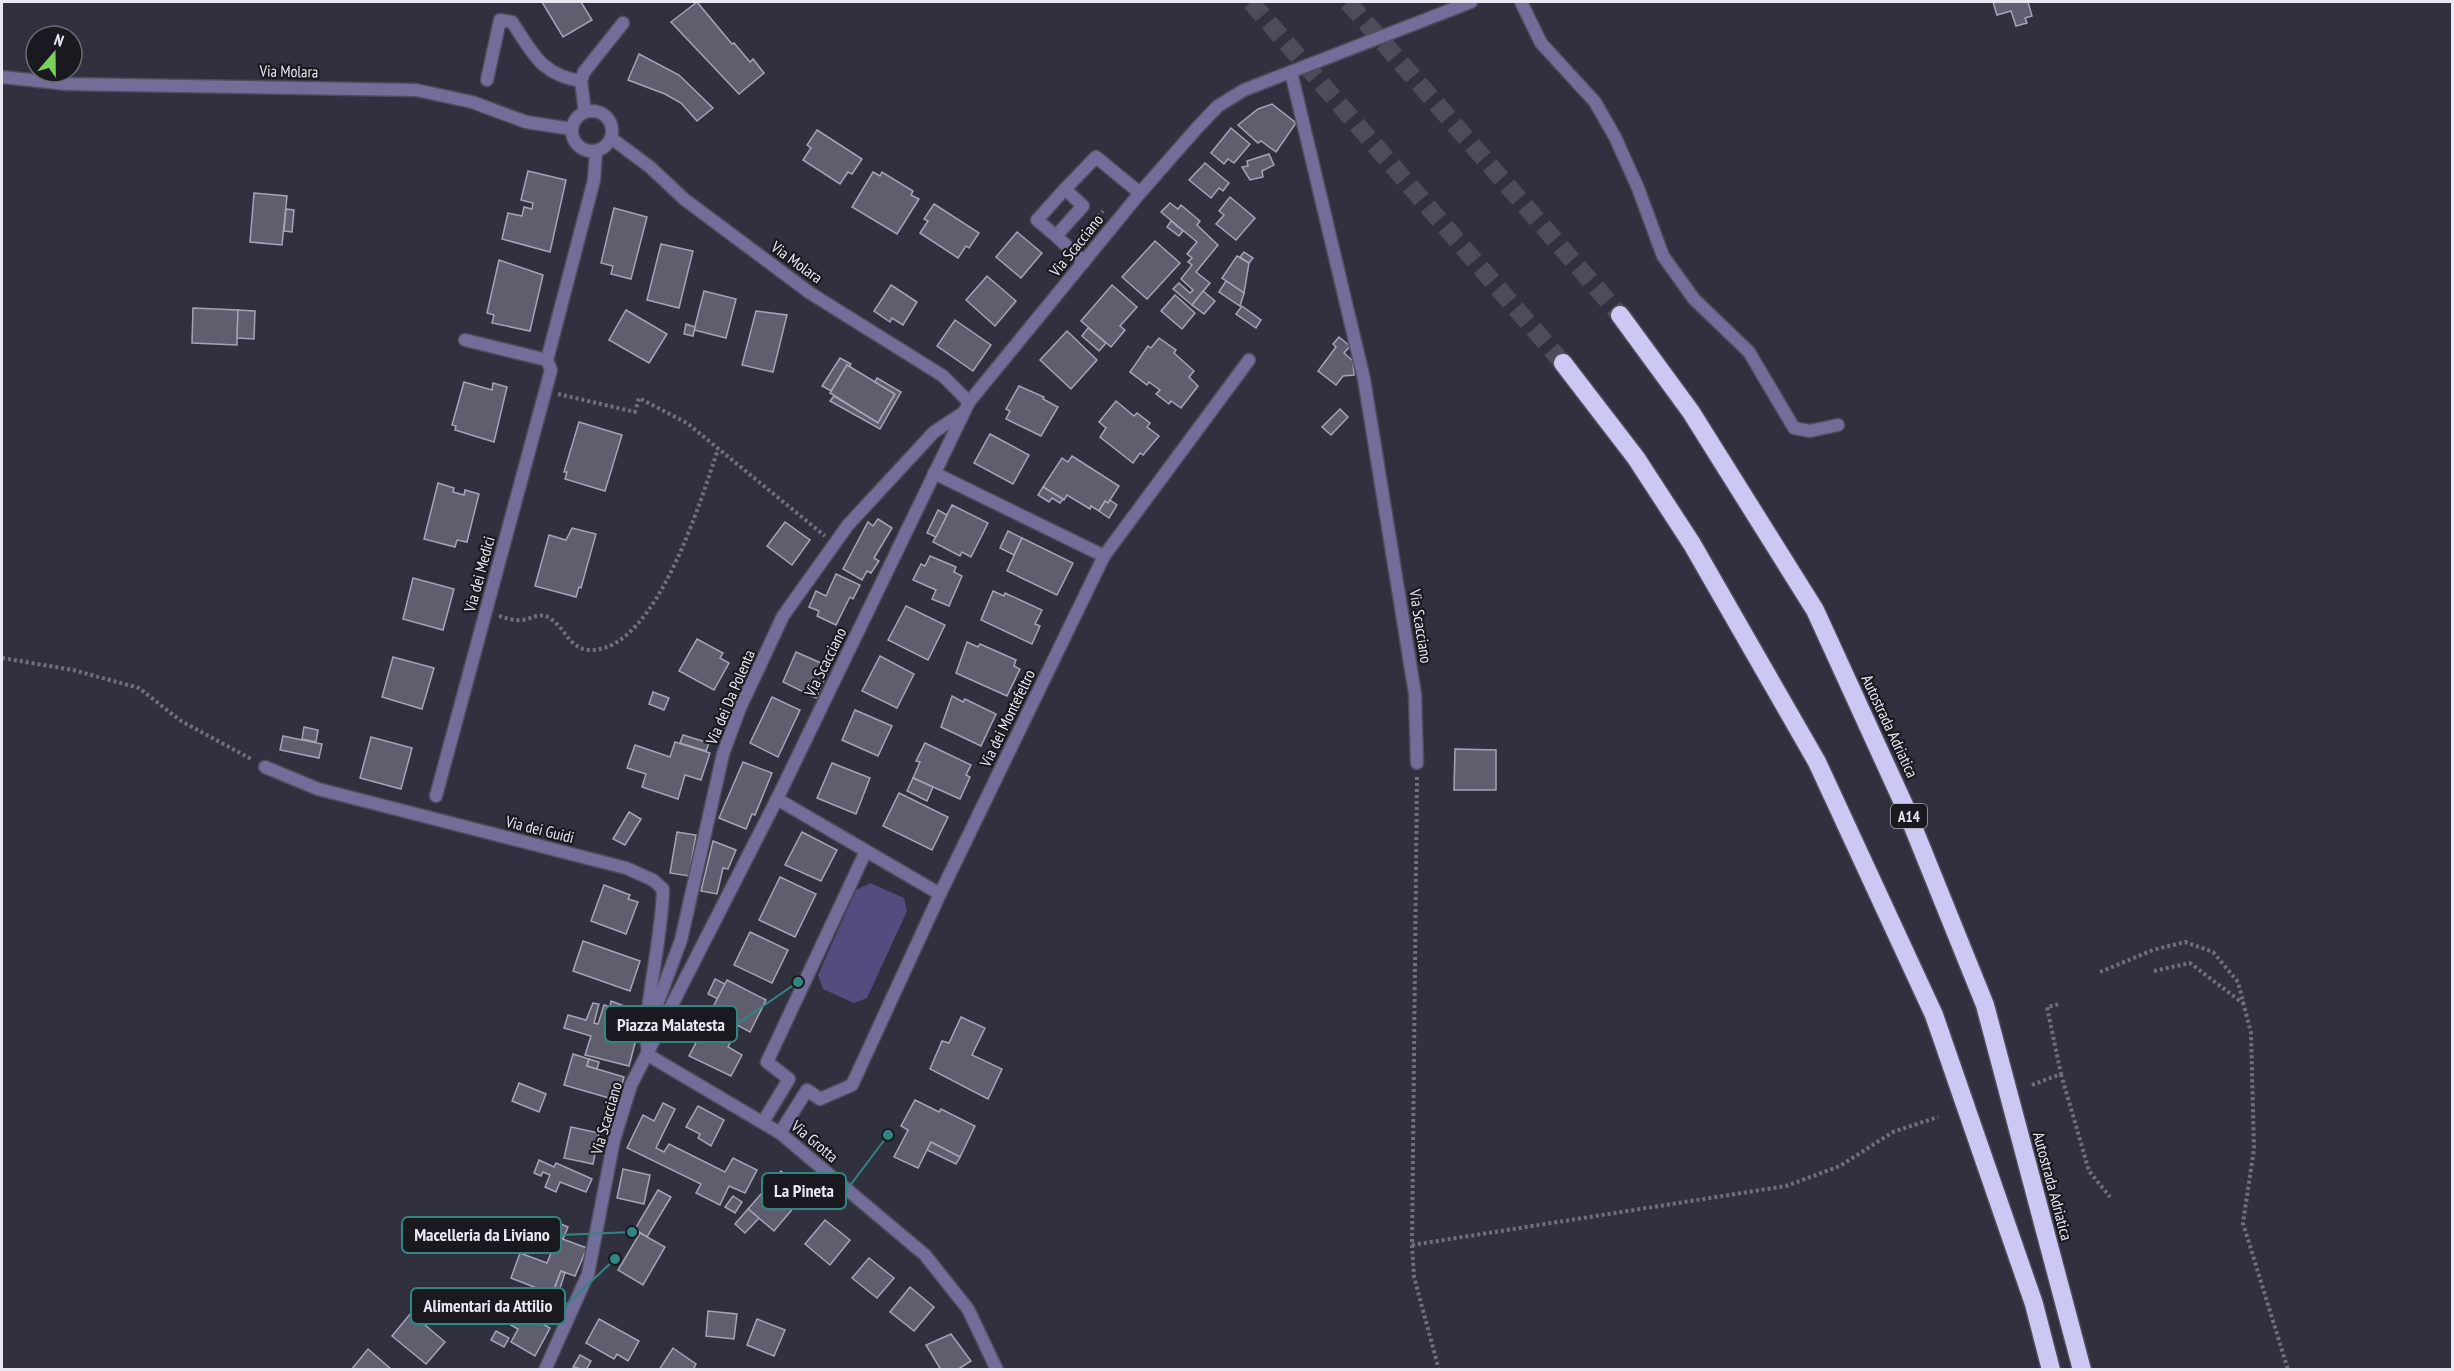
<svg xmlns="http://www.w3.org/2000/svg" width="2454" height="1371" font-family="'PT Sans Narrow',sans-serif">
<rect width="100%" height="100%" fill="#31303f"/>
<path fill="#534d7f" d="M870,883L904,898L907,911L867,998L854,1003L823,989L818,975L856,890Z"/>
<g fill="#5f5e6f" stroke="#a5a4b7" stroke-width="1.5">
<path d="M542,2H581L592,20L563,37Z"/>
<path d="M697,2L732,44L734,43L750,62L753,59L764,73L739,94L671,22Z"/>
<path d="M1993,2H2028L2032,16L2025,18L2027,23L2016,26L2011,11L1997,15Z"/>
<path d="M639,54L679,75L713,108L697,121L681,103L665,94L628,80Z"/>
<path d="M1272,104L1296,123L1276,152L1261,141L1258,143L1238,125L1258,109Z"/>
<path d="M1231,128L1250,144L1234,163L1228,159L1224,164L1211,153Z"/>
<path d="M817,130L862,159L852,174L848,172L840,184L803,160L811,148L807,145Z"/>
<path d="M1269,154L1274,165L1262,171L1263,177L1250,180L1242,167L1248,166L1247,161Z"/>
<path d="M1205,163L1229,183L1223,191L1219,188L1211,198L1189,180Z"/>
<path d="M528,171L566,180L550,252L502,239L508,213L522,216L524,207L532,209L533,203L521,200Z"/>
<path d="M873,172L880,176L882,172L913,191L911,195L919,199L897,234L852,207Z"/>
<path d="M254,193L287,196L282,245L250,242Z"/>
<path d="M1230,197L1255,218L1236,240L1216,224L1224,215L1219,211Z"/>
<path d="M1170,203L1178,209L1181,205L1200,221L1197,225L1218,245L1196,272L1210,283L1192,305L1173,289L1179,283L1190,293L1193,290L1181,279L1192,265L1188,262L1192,258L1187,254L1197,242L1161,212Z"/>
<path d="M934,204L979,233L969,248L966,246L958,258L920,233L928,221L924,219Z"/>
<path d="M614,208L647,217L631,279L611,274L613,266L601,263Z"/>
<path d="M286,209L294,210L292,232L284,231Z"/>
<path d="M1171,221L1183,231L1179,236L1167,227Z"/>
<path d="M1017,232L1042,253L1021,278L996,257Z"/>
<path d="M1155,241L1180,263L1147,299L1122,277Z"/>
<path d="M661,244L693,251L679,308L647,300Z"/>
<path d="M1244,252L1253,258L1249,263L1240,257Z"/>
<path d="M1237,256L1249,263L1244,293L1222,278Z"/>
<path d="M499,260L543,275L530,331L492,323L494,315L487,313Z"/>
<path d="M987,276L1016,301L995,326L966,300Z"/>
<path d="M1226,281L1244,293L1240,306L1219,292Z"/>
<path d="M891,285L917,302L903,325L892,318L890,322L874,311Z"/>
<path d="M1112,285L1137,307L1120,326L1125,330L1111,347L1081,321Z"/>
<path d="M704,291L736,299L726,338L694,330Z"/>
<path d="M1203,291L1215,301L1204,314L1192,305Z"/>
<path d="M1175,295L1195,313L1182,329L1161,311Z"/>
<path d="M1242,306L1261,320L1256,328L1236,314Z"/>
<path d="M193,308L238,310L237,345L192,343Z"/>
<path d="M238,310L255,311L254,339L237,338Z"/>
<path d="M626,310L667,334L649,363L609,340Z"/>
<path d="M756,311L787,315L773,372L742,365Z"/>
<path d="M955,320L991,345L973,371L937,346Z"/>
<path d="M686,324L695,327L693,336L684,334Z"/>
<path d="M1088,328L1106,343L1099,351L1082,336Z"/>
<path d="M1067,331L1097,360L1071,389L1040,360Z"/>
<path d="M1339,337L1350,346L1344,353L1353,361L1354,375L1343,376L1336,385L1318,371L1336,347L1333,344Z"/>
<path d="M1159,338L1176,350L1174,353L1194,371L1189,377L1198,386L1181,408L1171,401L1169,404L1156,394L1160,390L1149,382L1147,385L1130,372L1148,346L1151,348Z"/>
<path d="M840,358L851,364L849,367L847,365L831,391L822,386Z"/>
<path d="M847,365L895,394L878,423L830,393Z"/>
<path d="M877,378L901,392L880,429L830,401L834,396L878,423L895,394L875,382Z"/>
<path d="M464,382L492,390L493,383L507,387L494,442L455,430L456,426L452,425Z"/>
<path d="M1019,386L1044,397L1043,399L1058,407L1041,436L1006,419L1010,411L1006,409Z"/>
<path d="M1116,401L1134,416L1137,413L1150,423L1147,427L1159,436L1143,455L1140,453L1133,463L1100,437L1106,428L1099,422Z"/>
<path d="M1340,409L1348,417L1331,435L1322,427Z"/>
<path d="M579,422L622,435L605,491L565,479L567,472H564Z"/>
<path d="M990,434L1029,455L1013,484L974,463Z"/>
<path d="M1072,456L1119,486L1108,503L1105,501L1099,511L1091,506L1090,509L1067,495L1064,500L1043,487L1062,458L1068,462Z"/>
<path d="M438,483L454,488L453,492L464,495L465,490L479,494L467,542L457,540L455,547L424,539Z"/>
<path d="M1043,487L1063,499L1060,503L1052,498L1049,502L1038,495Z"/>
<path d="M1110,500L1117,505L1109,518L1099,511L1105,501L1108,503Z"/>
<path d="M952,505L988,523L971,557L962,552L960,556L933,542Z"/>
<path d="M938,510L947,515L936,537L927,533Z"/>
<path d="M878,519L892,528L874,558L879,561L871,573L867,571L862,580L843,569L868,522L873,526Z"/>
<path d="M785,522L810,540L792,565L767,546Z"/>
<path d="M572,528L596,534L581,588L579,587L576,597L535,586L549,535L566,540Z"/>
<path d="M1008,531L1022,538L1014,555L1000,548Z"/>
<path d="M1022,538L1073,563L1057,595L1007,571Z"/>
<path d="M930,556L956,567L954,572L962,576L949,606L932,599L936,590L913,580L921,564L925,566Z"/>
<path d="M836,574L860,585L853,599L850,597L836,625L817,616L819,611L809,607L816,591L826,596Z"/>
<path d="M413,578L454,589L443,630L403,619Z"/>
<path d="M993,591L1004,596L1005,593L1042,610L1035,624L1040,626L1032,644L981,620Z"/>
<path d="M906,606L945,625L928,660L888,640Z"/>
<path d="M697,639L723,653L720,658L729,663L714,690L679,671Z"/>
<path d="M967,642L978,647L980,644L1016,660L1014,666L1020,669L1007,696L956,673Z"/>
<path d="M796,652L830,667L816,698L783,682Z"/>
<path d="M880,656L914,674L897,708L862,691Z"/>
<path d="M393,657L434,668L422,709L382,697Z"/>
<path d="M653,692L669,698L664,710L649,704Z"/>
<path d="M952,696L963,702L965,699L996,714L981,746L941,727Z"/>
<path d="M772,697L800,710L778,757L750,743Z"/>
<path d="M855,710L892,726L878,756L842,740Z"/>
<path d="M304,727L318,730L316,742L302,739Z"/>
<path d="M683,735L709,743L706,751L680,743Z"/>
<path d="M283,736L322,744L319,758L280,750Z"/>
<path d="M371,737L412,748L401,789L360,778Z"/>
<path d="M675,742L710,753L701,780L685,775L678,799L642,787L646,774L627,768L635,745L670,757Z"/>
<path d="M925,743L971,765L966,775L970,777L960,799L913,778L920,762L916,761Z"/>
<path d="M1455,749L1496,750V790H1454Z"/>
<path d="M743,762L772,773L755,815L752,814L746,829L719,818Z"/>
<path d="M832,763L870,778L856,814L817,798Z"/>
<path d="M913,778L933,787L927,801L907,791Z"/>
<path d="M899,793L948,817L932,850L883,826Z"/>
<path d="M629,812L641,819L625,845L613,839Z"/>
<path d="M677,832L696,835L689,876L670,873Z"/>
<path d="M802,832L837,850L821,881L785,865Z"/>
<path d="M713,841L736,850L728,869L723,868L717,894L701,891Z"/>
<path d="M780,877L816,894L795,937L759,920Z"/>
<path d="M604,885L630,895L628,899L638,902L626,934L591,921Z"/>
<path d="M750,932L788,950L772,983L734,965Z"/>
<path d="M583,941L640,961L630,991L573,971Z"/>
<path d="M715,979L725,984L718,999L708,994Z"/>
<path d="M727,980L766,1000L750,1032L711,1011Z"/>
<path d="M611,1001L643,1013L629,1066L585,1055L591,1036L564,1028L568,1015L586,1020L593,1003L599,1004L594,1023L598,1024L604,1005L610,1007Z"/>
<path d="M961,1017L985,1028L972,1055L1002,1069L988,1099L930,1069L942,1041L949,1043Z"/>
<path d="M707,1022L733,1037L728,1047L742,1055L731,1076L689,1056Z"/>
<path d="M573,1054L589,1059L587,1066L624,1077L620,1091L611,1089L609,1098L564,1085Z"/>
<path d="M589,1059L599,1062L597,1069L587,1066Z"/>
<path d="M519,1083L546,1094L539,1112L512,1101Z"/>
<path d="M915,1100L939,1112L941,1109L975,1126L960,1157L931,1142L918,1168L894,1157L908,1130L901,1126Z"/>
<path d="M663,1103L675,1109L656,1148L664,1152L669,1144L725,1172L733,1158L757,1170L745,1193L729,1186L720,1205L696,1193L701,1184L627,1148L643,1115L654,1121Z"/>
<path d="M698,1106L724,1120L711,1146L698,1138L700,1134L686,1127Z"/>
<path d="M571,1127L599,1133L593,1164L564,1158Z"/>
<path d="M931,1142L960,1157L956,1164L927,1150Z"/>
<path d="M539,1160L554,1167L556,1163L592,1179L586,1192L560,1182L556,1192L545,1187L550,1175L543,1172L541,1176L534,1173Z"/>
<path d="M623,1169L650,1175L644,1204L617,1198Z"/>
<path d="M781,1171L806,1193L774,1231L748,1209Z"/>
<path d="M658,1190L671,1197L647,1237L635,1229Z"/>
<path d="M733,1196L742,1202L735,1213L725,1207Z"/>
<path d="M748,1209L759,1218L745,1233L735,1224Z"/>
<path d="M825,1220L850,1240L830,1265L805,1244Z"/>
<path d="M556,1222L568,1227L563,1239L551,1234Z"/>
<path d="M640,1233L665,1247L643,1285L618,1270Z"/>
<path d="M557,1237L587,1248L575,1276L561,1271L552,1294L511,1278L520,1253L547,1263Z"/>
<path d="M869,1258L894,1278L877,1298L852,1278Z"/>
<path d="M561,1271L565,1273L559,1291L554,1290Z"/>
<path d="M910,1287L934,1307L914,1331L890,1312Z"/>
<path d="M491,1295L550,1328L535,1356L511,1342L518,1329L483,1309Z"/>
<path d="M708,1311L737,1314L734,1339L706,1336Z"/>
<path d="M411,1313L445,1342L426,1364L392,1336Z"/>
<path d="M599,1319L639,1341L628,1361L617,1354L614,1359L586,1343Z"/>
<path d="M757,1319L785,1330L774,1356L747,1345Z"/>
<path d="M496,1331L509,1338L504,1347L491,1340Z"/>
<path d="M951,1334L971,1361L957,1370H941L926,1345Z"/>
<path d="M673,1348L696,1364L693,1370H659Z"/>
<path d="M368,1349L392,1370H351Z"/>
<path d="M580,1355L591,1361L586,1370L573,1367Z"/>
</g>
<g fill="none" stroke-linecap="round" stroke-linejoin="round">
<g stroke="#4c4c5a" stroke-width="18" stroke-dasharray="18 9" stroke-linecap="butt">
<path d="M1251,2L1563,363"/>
<path d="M1348,2L1620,315"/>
</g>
<defs>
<g id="service">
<path d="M1521,2L1541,43L1595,102L1615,137L1638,188L1663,256L1694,299L1749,352L1794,428L1810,431L1838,425"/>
<path d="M487,80L500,20L512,22C533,53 541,75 581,81"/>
<path d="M1065,189L1096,157L1140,193"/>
<path d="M1056,236L1037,220L1065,189L1083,206L1056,236L1084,262"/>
</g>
<g id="minor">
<path d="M1291,72L1364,379L1415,694L1417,763"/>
<path d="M2,77L67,84L416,90L472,102L526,122L572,129"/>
<circle cx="592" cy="131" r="20"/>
<path d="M585,112L581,81L584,72L623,23"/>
<path d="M611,138L650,167L684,199L810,293L943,376L969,402"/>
<path d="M465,340L547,360"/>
<path d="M934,473L1104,556"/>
<path d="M265,767L318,789L626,868L653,880L663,889C662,932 651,976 647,1020"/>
<path d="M436,796L551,370L547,360L594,180L596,151"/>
<path d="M777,799L940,894"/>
<path d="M648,1055L646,1034L681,940L723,754L740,708L783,616L848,525L934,432L963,413"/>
<path d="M763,1122L789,1079L767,1062L866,851"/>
<path d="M780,1133L807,1090L820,1099L852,1085L940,894L1104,556L1249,360"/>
</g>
<g id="tertiary">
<path d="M648,1055L780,1133L925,1255L968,1309L997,1370"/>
<path d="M545,1370L588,1274L614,1140L631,1085L777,799L969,402L1140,193L1197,128L1218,106L1244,90L1471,2"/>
</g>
<g id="motorway">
<path d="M1620,315L1691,412L1815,610L1905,807L1985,1005L2082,1370"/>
<path d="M1563,363L1636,458L1692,544L1817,762L1934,1015L2034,1304L2051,1370"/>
</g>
</defs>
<use href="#service" stroke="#4e4d5c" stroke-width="15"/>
<use href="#minor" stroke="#4e4d5c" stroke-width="15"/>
<use href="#tertiary" stroke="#4e4d5c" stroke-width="15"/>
<use href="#motorway" stroke="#4e4d5c" stroke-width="21"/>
<g stroke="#70707d" stroke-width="4" stroke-dasharray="3 3" stroke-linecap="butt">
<path d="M1078,239L1103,211"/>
<path d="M558,394L635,412L639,398L687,423L825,536"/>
<path d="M499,616C506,618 514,621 522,620C533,619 540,611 551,619C567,630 570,651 593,650C657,647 701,500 718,449"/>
<path d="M2,658L73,670L139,688L181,721L253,760"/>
<path d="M1417,777L1412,1245L1414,1277L1439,1370"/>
<path d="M2154,971L2190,963L2244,1004"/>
<path d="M2100,972L2153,950L2185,942L2213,952L2238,982L2251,1033L2254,1149L2243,1223L2288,1370"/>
<path d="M2061,1074L2089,1171L2110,1197"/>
<path d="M2032,1085L2061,1074L2047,1007L2060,1004"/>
<path d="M1412,1245L1786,1186L1840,1166L1893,1132L1938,1117"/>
</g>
<use href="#service" stroke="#726e99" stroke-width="12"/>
<use href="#minor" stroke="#726e99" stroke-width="12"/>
<use href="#tertiary" stroke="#726e99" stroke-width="12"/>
<use href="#motorway" stroke="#cbc8f3" stroke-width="18"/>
</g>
<g text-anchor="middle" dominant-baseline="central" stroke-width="4.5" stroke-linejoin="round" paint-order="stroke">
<rect fill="#1a1920" stroke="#aaaab3" stroke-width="1.5" x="1891" y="804" width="36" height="24" rx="4.5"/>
<g font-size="15" font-weight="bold" fill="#e8e8f2">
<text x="1909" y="816">A14</text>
</g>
<g font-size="16" fill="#e8e8f2" stroke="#1a1920">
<text transform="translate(289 71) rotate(1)">Via Molara</text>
<text transform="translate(1076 245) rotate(-51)">Via Scacciano</text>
<text transform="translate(797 262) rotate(36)">Via Molara</text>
<text transform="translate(479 574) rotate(-75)">Via dei Medici</text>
<text transform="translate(1421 626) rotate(81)">Via Scacciano</text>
<text transform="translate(825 662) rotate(-64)">Via Scacciano</text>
<text transform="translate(730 697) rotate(-67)">Via dei Da Polenta</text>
<text transform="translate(1007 718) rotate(-64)">Via dei Montefeltro</text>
<text transform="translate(1890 726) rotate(65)">Autostrada Adriatica</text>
<text transform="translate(540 829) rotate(14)">Via dei Guidi</text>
<text transform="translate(606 1118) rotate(-74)">Via Scacciano</text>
<text transform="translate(815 1141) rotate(40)">Via Grotta</text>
<text transform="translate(2053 1186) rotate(75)">Autostrada Adriatica</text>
</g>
</g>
<path fill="none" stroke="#308782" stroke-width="2" d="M798 982L737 1024M888 1135L846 1191M632 1232L561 1235M615 1259L565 1306"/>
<g fill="#308782" stroke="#1a1920" stroke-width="2">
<circle cx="798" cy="982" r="6"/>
<circle cx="888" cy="1135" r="6"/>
<circle cx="632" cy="1232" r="6"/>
<circle cx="615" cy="1259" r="6"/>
</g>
<g fill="#1a1920" stroke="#308782" stroke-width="2">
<rect x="605" y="1006" width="132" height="36" rx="6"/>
<rect x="762" y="1173" width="84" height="36" rx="6"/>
<rect x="402" y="1217" width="159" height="36" rx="6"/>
<rect x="411" y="1288" width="154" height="36" rx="6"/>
</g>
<g font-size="18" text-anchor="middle" font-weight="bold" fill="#e8e8f2">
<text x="671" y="1031">Piazza Malatesta</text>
<text x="804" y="1197">La Pineta</text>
<text x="482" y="1241">Macelleria da Liviano</text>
<text x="488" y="1312">Alimentari da Attilio</text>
</g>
<rect width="2454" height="1371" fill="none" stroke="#e8e8f2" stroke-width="6"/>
<g transform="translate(54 54) rotate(20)"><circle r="28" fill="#1a1920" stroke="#6c6c74" stroke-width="1.5"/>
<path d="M0-4.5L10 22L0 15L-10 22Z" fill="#78d158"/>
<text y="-9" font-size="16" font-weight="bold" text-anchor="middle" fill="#e8e8f2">N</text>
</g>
</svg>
